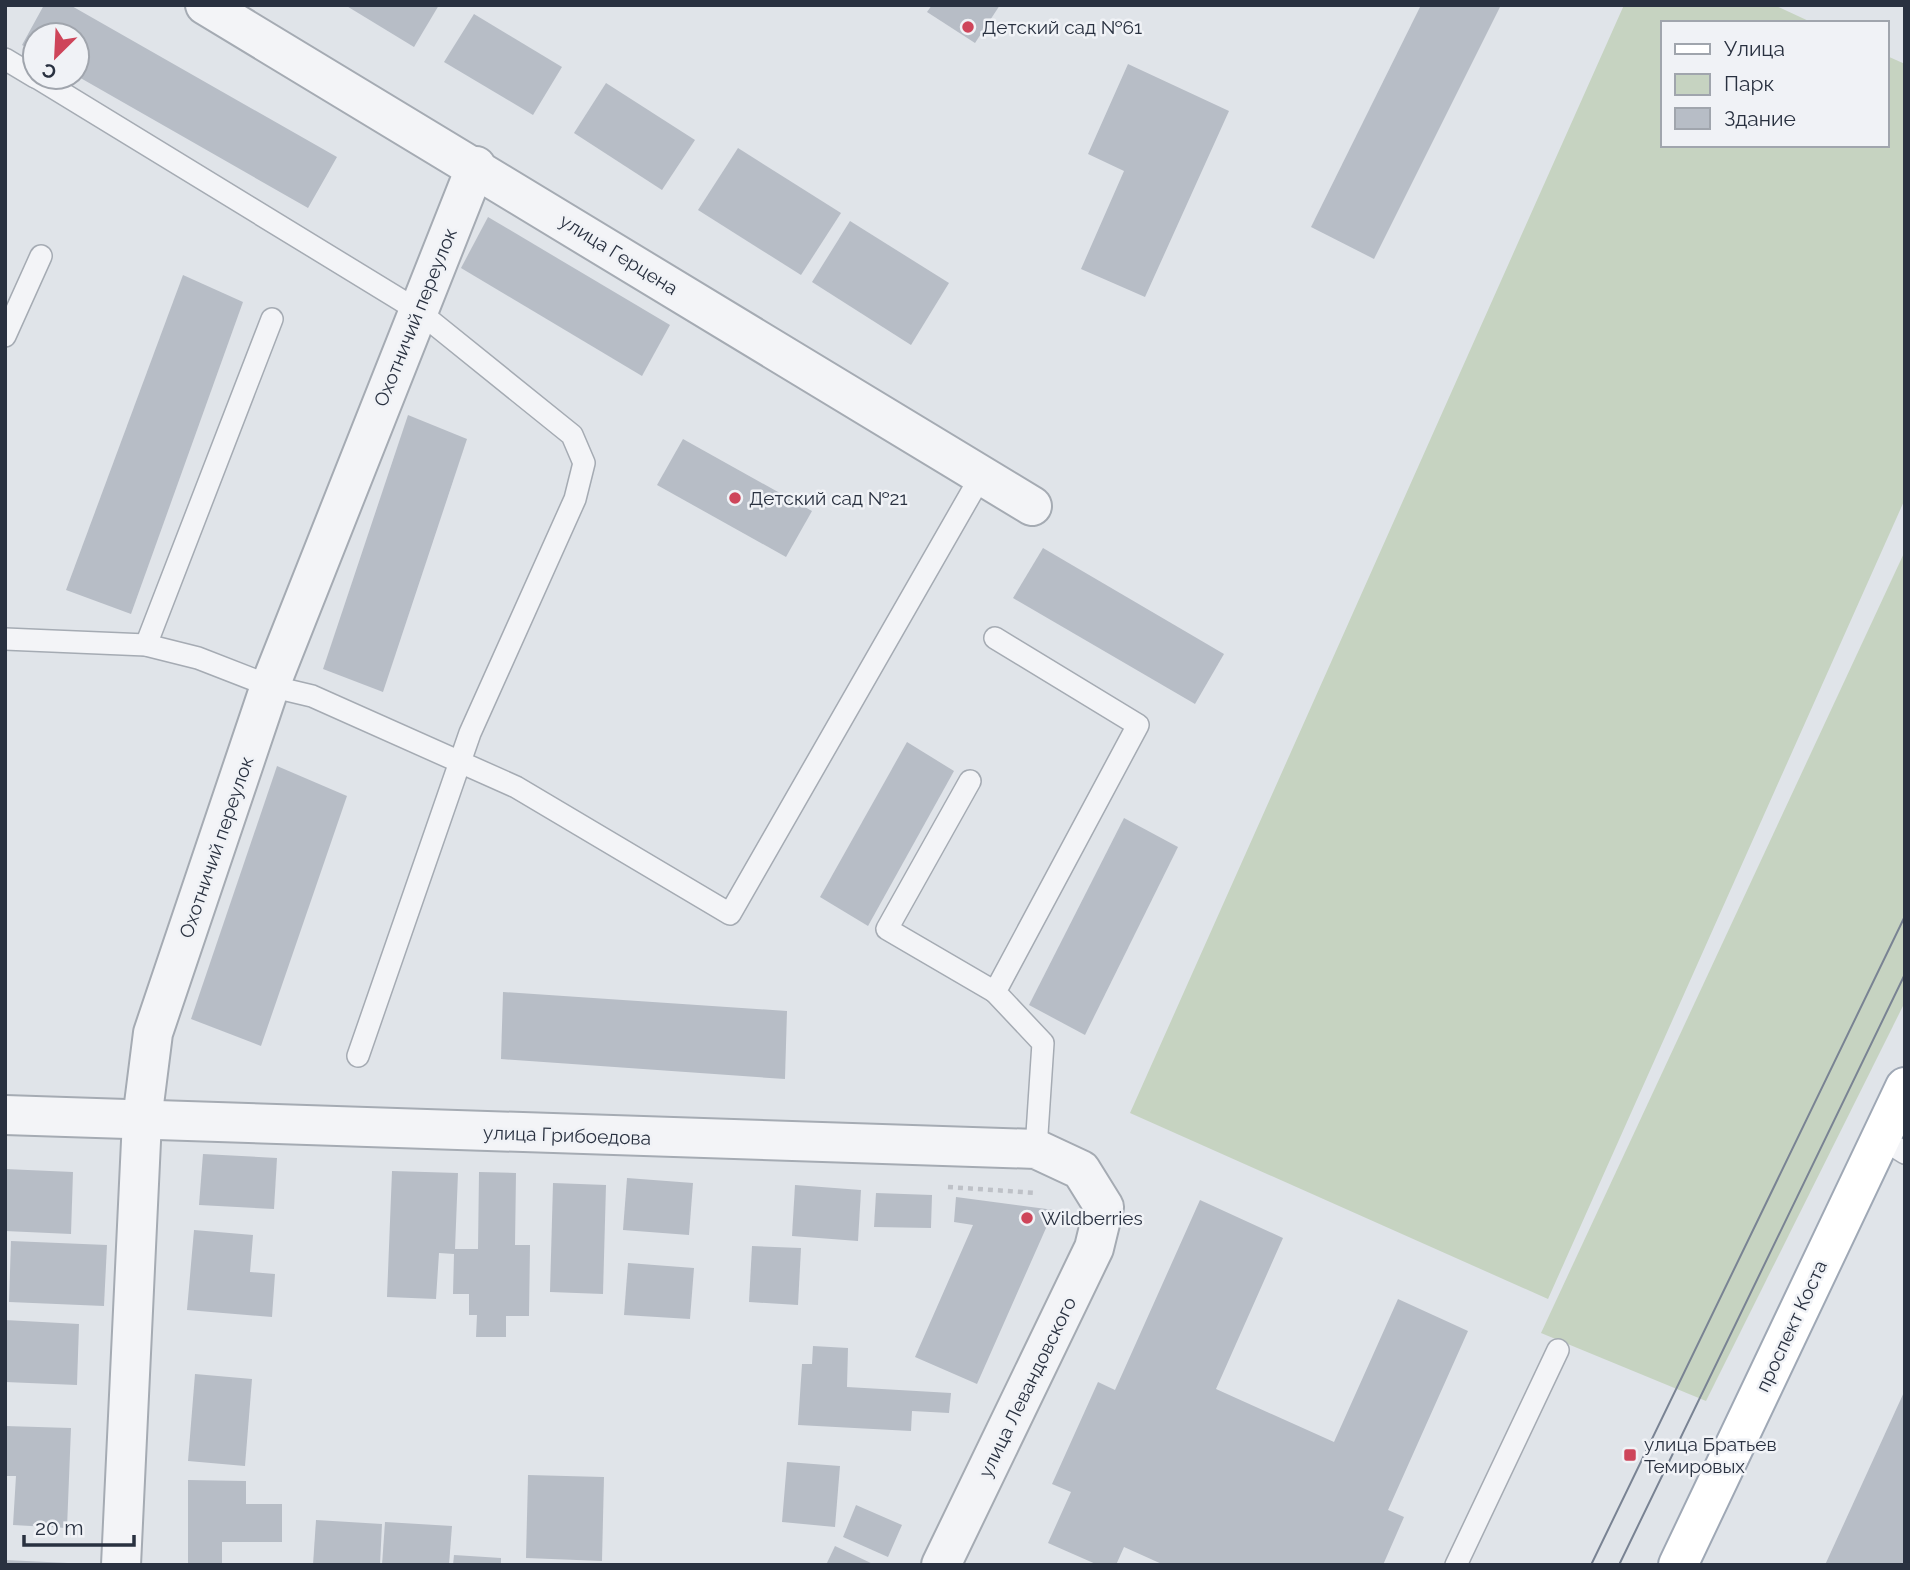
<svg xmlns="http://www.w3.org/2000/svg" width="1910" height="1570" font-family="Raleway,sans-serif">
<rect width="100%" height="100%" fill="#e0e4e9"/>
<g fill="#c6d3c1">
<path d="M1624,5H1774L1813,23H1663V145H1887V56L1905,64V499L1548,1299L1130,1113Z"/>
<path d="M1905,551V1002L1706,1401L1541,1333Z"/>
</g>
<g fill="#b7bdc6">
<path d="M44,5H70L337,157L308,208L77,76V35H35V53L22,45Z"/>
<path d="M345,5H439L414,47Z"/>
<path d="M932,5H1000L975,43L927,12Z"/>
<path d="M1421,5H1501L1374,259L1311,227Z"/>
<path d="M474,14L562,67L533,115L444,62Z"/>
<path d="M1128,64L1229,111L1145,297L1081,269L1124,171L1088,154Z"/>
<path d="M606,83L695,140L662,190L574,133Z"/>
<path d="M738,148L841,213L801,275L698,210Z"/>
<path d="M488,217L670,325L642,376L461,268Z"/>
<path d="M850,221L949,283L911,345L812,282Z"/>
<path d="M183,275L243,302L131,614L66,590Z"/>
<path d="M408,415L467,439L383,692L323,669Z"/>
<path d="M683,439L812,511L786,557L657,485Z"/>
<path d="M1043,548L1224,654L1195,704L1013,598Z"/>
<path d="M907,742L954,771L868,926L820,897Z"/>
<path d="M277,766L347,796L261,1046L191,1019Z"/>
<path d="M1124,818L1178,847L1085,1035L1029,1005Z"/>
<path d="M503,992L787,1011L785,1079L501,1059Z"/>
<path d="M203,1154L277,1158L274,1209L199,1205Z"/>
<path d="M5,1169L73,1172L71,1234L5,1231Z"/>
<path d="M392,1171L458,1173L455,1249H478L479,1172L516,1173L515,1245H530L529,1316H506V1337H476L477,1315H469V1294H453L454,1254L439,1253L436,1299L387,1297Z"/>
<path d="M627,1178L693,1183L689,1235L623,1230Z"/>
<path d="M553,1183L606,1185L603,1294L550,1292Z"/>
<path d="M795,1185L861,1190L858,1241L792,1236Z"/>
<path d="M876,1193L932,1195L931,1228L874,1227Z"/>
<path d="M956,1197L1054,1210L977,1384L915,1357L973,1225L954,1222Z"/>
<path d="M1200,1200L1283,1238L1216,1389L1334,1442L1398,1299L1468,1331L1388,1510L1404,1517L1383,1565H1164L1124,1547L1116,1565H1098L1048,1543L1071,1492L1052,1484L1098,1382L1115,1390Z"/>
<path d="M194,1230L253,1235L250,1272L275,1274L272,1317L187,1310Z"/>
<path d="M11,1241L107,1245L104,1306L9,1302Z"/>
<path d="M752,1246L801,1248L798,1305L749,1302Z"/>
<path d="M628,1263L694,1268L690,1319L624,1315Z"/>
<path d="M5,1320L79,1324L77,1385L5,1382Z"/>
<path d="M813,1346L848,1348L847,1387L951,1393L949,1413L912,1411L911,1431L798,1425L802,1364H812Z"/>
<path d="M195,1374L252,1379L245,1466L188,1461Z"/>
<path d="M1905,1390V1565H1825Z"/>
<path d="M5,1426L71,1428L67,1528L13,1525L16,1476H5Z"/>
<path d="M787,1462L840,1466L835,1527L782,1522Z"/>
<path d="M528,1475L604,1477L602,1561L526,1558Z"/>
<path d="M188,1480L246,1481V1504H282V1542H222V1565H188Z"/>
<path d="M856,1505L902,1525L888,1557L843,1537Z"/>
<path d="M316,1520L382,1524L380,1565H313Z"/>
<path d="M385,1522L452,1526L449,1565H382Z"/>
<path d="M835,1546L875,1565H826Z"/>
<path d="M454,1555L501,1558V1565H453Z"/>
<path d="M5,1560L68,1563V1565H5Z"/>
</g>
<g fill="none" stroke-linecap="round" stroke-linejoin="round">
<defs>
<g id="service">
<path d="M5,59L35,77"/>
<path d="M36,77L417,310L572,435L584,463L575,499L470,733L358,1056"/>
<path d="M5,336L41,256"/>
<path d="M995,638L1138,725L995,992L1043,1043L1036,1149"/>
<path d="M5,639L146,645L198,658L270,686L312,696L516,787L730,914L981,476"/>
<path d="M146,645L272,319"/>
<path d="M970,781L887,929L995,992"/>
<path d="M1881,1138L1905,1153"/>
<path d="M1456,1565L1558,1350"/>
</g>
<g id="minor">
<path d="M205,5L1032,506"/>
<path d="M5,1115L1036,1149L1081,1170L1104,1207L1094,1248L941,1565"/>
<path d="M121,1565L142,1120L153,1033L270,686L476,166"/>
</g>
<path id="primary" d="M1678,1565L1905,1087"/>
</defs>
<use href="#service" stroke="#a5abb3" stroke-width="24"/>
<use href="#minor" stroke="#a5abb3" stroke-width="42"/>
<use href="#primary" stroke="#9fa8b5" stroke-width="42"/>
<path stroke="#bec1c7" stroke-width="4.5" stroke-dasharray="5 5" stroke-linecap="butt" d="M948,1187L1037,1193"/>
<use href="#service" stroke="#f3f4f7" stroke-width="21"/>
<use href="#minor" stroke="#f3f4f7" stroke-width="38"/>
<use href="#primary" stroke="#fff" stroke-width="38"/>
<g stroke="#798393" stroke-width="2">
<path d="M1591,1565L1905,916"/>
<path d="M1619,1565L1905,974"/>
</g>
</g>
<g fill="#ce455a" stroke="#f0f2f6" stroke-width="2.5">
<circle cx="968" cy="27" r="7"/>
<circle cx="735" cy="498" r="7"/>
<circle cx="1027" cy="1218" r="7"/>
<rect x="1623" y="1448" width="14" height="14" rx="3.5"/>
</g>
<g text-anchor="middle" dominant-baseline="central" stroke-width="5" stroke-linejoin="round" paint-order="stroke">
<g font-size="19" fill="#293140" stroke="#f0f2f6" text-anchor="start">
<text x="982" y="27">Детский сад №61</text>
<text x="749" y="498">Детский сад №21</text>
<text x="1041" y="1218">Wildberries</text>
<text x="1644" y="1444">улица Братьев<tspan x="1644" dy="22">Темировых</tspan></text>
</g>
<g font-size="19" fill="#293140" stroke="#f0f2f6">
<text transform="translate(619 254) rotate(32)">улица Герцена</text>
<text transform="translate(415 317) rotate(-68)">Охотничий переулок</text>
<text transform="translate(216 847) rotate(-71)">Охотничий переулок</text>
<text transform="translate(567 1135) rotate(2)">улица Грибоедова</text>
<text transform="translate(1791 1326) rotate(-65)">проспект Коста</text>
<text transform="translate(1027 1387) rotate(-64)">улица Левандовского</text>
</g>
</g>
<rect width="1910" height="1570" fill="none" stroke="#293140" stroke-width="14"/>
<rect x="1661" y="21" width="228" height="126" fill="#f0f2f6" stroke="#a0a5ad" stroke-width="2"/>
<rect x="1675" y="44" width="35" height="10" fill="#ffffff" stroke="#a0a5ad" stroke-width="2"/>
<text x="1724" y="56" font-size="21" fill="#293140">Улица</text>
<rect x="1675" y="74" width="35" height="21" fill="#c6d3c1" stroke="#a0a5ad" stroke-width="2"/>
<text x="1724" y="91" font-size="21" fill="#293140">Парк</text>
<rect x="1675" y="108" width="35" height="21" fill="#b7bdc6" stroke="#a0a5ad" stroke-width="2"/>
<text x="1724" y="126" font-size="21" fill="#293140">Здание</text>
<g transform="translate(56 56) rotate(204)"><circle r="33" fill="#f0f2f6" stroke="#a0a5ad" stroke-width="2"/>
<path d="M0-5L12 26L0 18L-12 26Z" fill="#ce455a"/>
<text y="-10" font-size="19" font-weight="bold" text-anchor="middle" fill="#293140">С</text>
</g>
<path d="M24 1535v10h110v-10" fill="none" stroke="#293140" stroke-width="3.5"/>
<text x="35" y="1535" font-size="21" fill="#293140" stroke="#f0f2f6" stroke-width="5" paint-order="stroke">20 m</text>
</svg>
